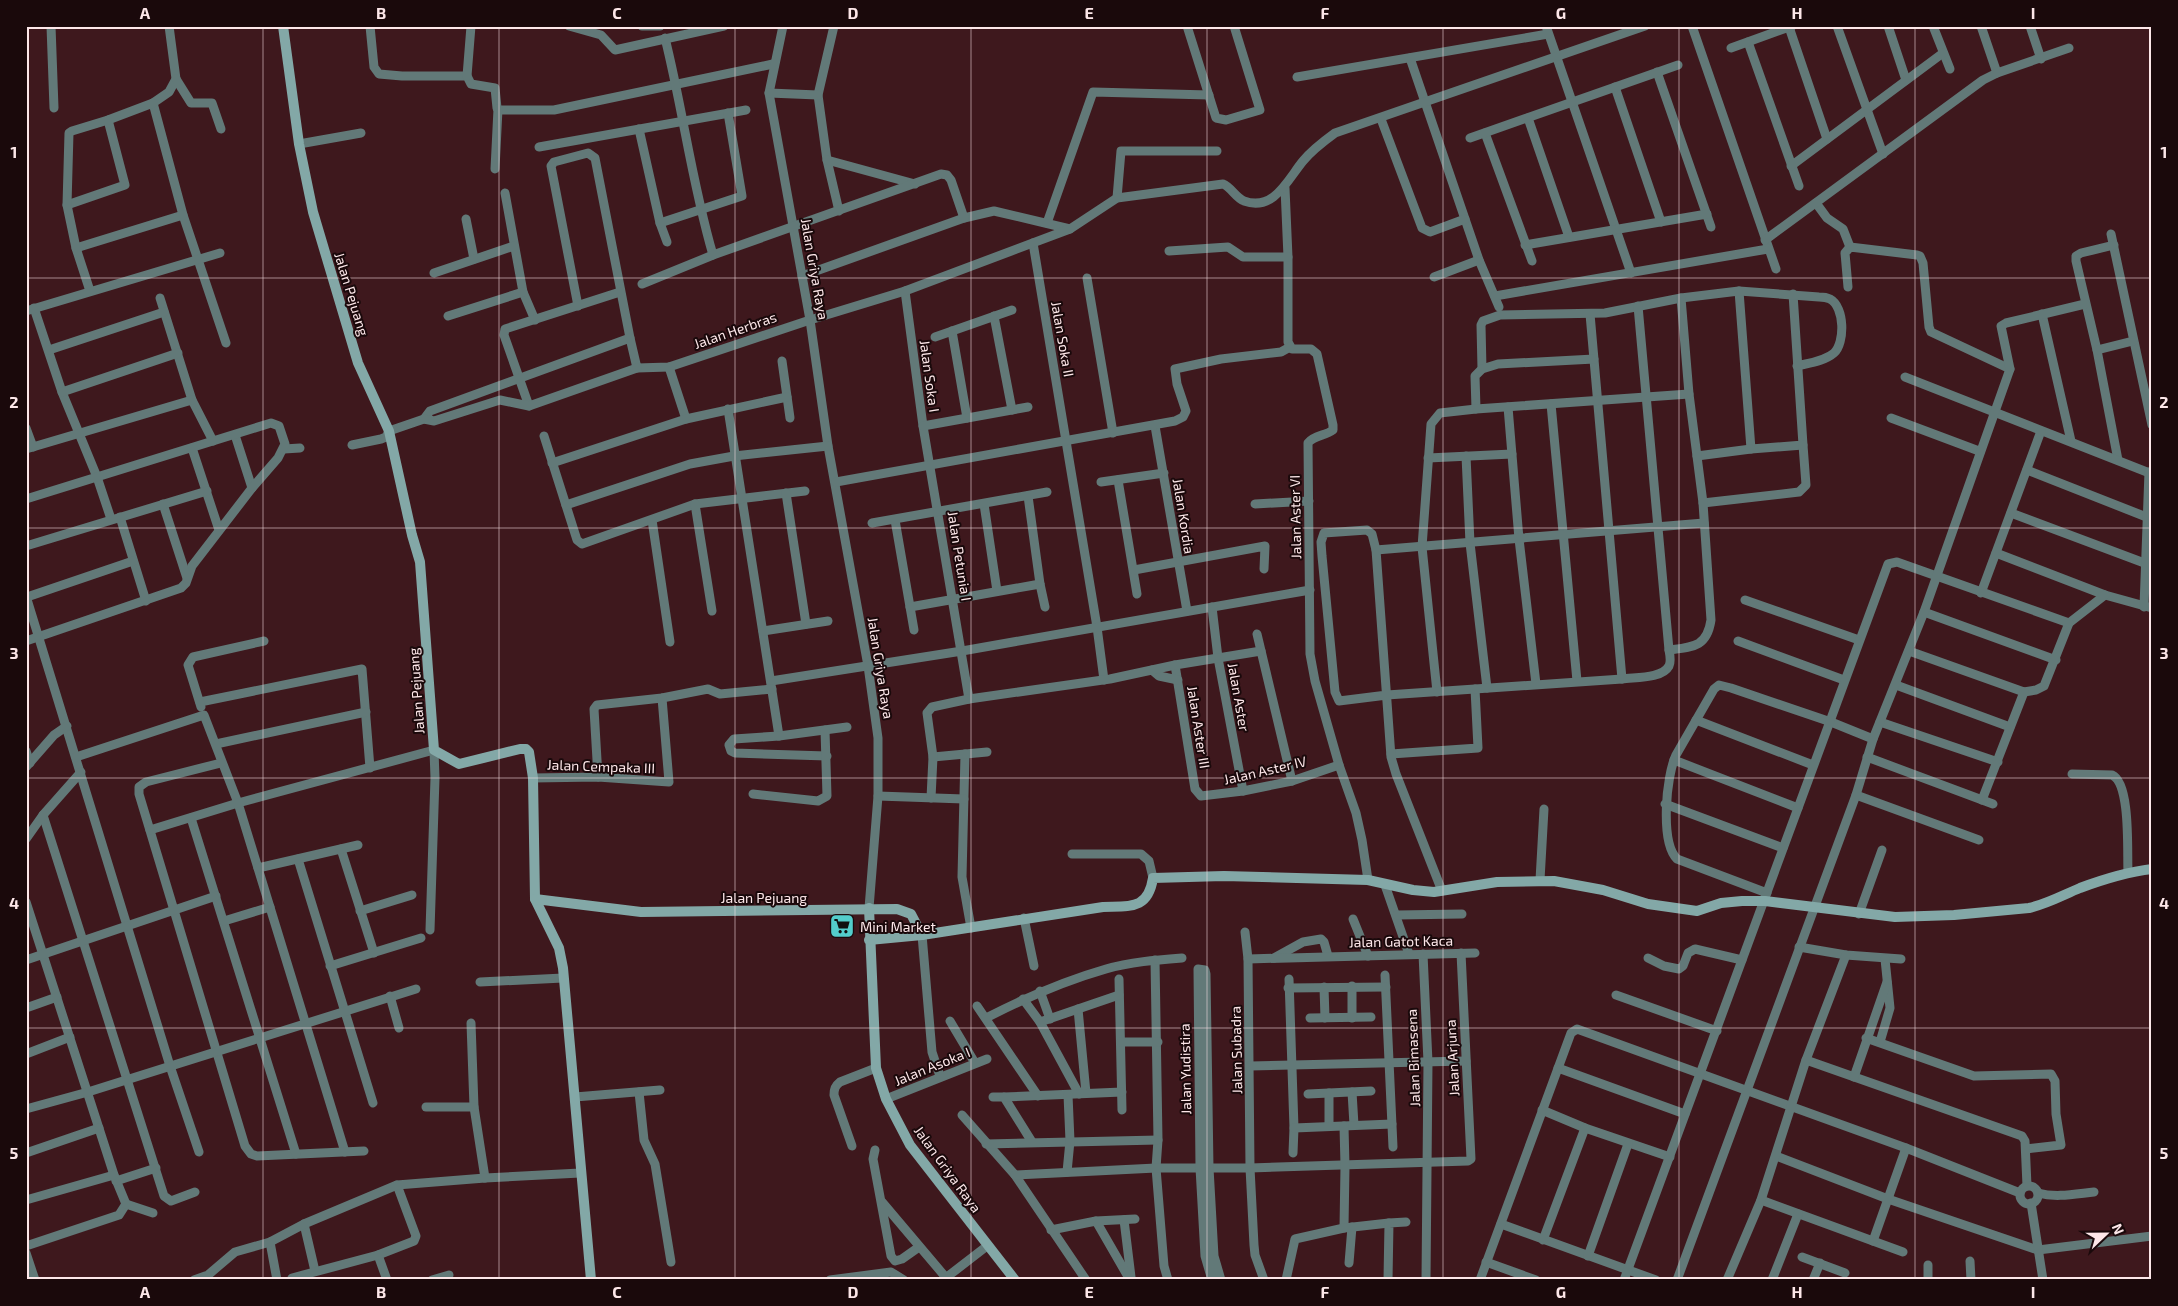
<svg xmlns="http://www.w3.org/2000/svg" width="2178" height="1306" font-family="'Exo 2',sans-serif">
<rect width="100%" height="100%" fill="#3e181d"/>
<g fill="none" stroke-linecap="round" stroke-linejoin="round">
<g stroke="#627978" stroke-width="9">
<path d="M51,26L54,108"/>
<path d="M169,26L176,79L169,92L153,103L183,215L226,343"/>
<path d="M370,26L374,67L379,74L402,76H467L471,84L495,88L497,108L500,110H554L773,64"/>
<path d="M569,26L601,35L615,50L724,26"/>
<path d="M642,26H660"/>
<path d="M783,26L769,93L810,320L828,446L868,666L878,738V796L869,908"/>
<path d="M834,26L818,95L827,160L839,211"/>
<path d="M1187,26L1216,118L1226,120L1260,110L1234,26"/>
<path d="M1546,26L1631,273"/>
<path d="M1692,26L1776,269"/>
<path d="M1837,26L1883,154"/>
<path d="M1888,26L1906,80"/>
<path d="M1933,26L1950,69"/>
<path d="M1981,26L1997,73"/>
<path d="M2030,26L2041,59"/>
<path d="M1789,27L1827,139"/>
<path d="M665,38C683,110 692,184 713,255"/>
<path d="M1748,42L1799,186"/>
<path d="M1731,48L1792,26"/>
<path d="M1410,58L1479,260L1499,307"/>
<path d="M1657,72L1711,227"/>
<path d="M467,76L471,26"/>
<path d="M1297,77L1548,34"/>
<path d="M176,79L191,103H212L221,129"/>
<path d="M1615,87L1661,222"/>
<path d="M769,93L818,95"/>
<path d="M1528,118L1569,237"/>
<path d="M1381,119L1422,228L1430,232L1465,219"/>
<path d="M639,129L660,223L667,242"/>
<path d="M1485,133L1532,261"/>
<path d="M1470,138L1678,65"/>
<path d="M299,144L361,133"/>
<path d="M539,147L746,110"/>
<path d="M827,160L915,184"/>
<path d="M1791,166L1943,53"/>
<path d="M495,169L498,109"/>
<path d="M1285,188L1288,257V342L1292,349H1311L1317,354L1333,425V430C1325,436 1314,435 1308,443L1310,654L1315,681L1339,765L1356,813L1362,840L1368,880"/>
<path d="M505,193L523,292L535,320"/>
<path d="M1117,198L1121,151H1217"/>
<path d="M1816,203L1827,218L1843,229L1850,247"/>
<path d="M67,205L125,185L108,120"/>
<path d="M466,219L474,259"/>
<path d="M660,223L742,196L728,113"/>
<path d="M1047,223L1093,92L1209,95"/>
<path d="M2111,234L2152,425"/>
<path d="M1765,240L1983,80L1997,73L2069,48"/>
<path d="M1033,243L1097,627L1104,680"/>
<path d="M1525,245L1707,214"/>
<path d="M2114,245L2081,253L2076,256V261L2097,350L2118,460"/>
<path d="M76,248L183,215"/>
<path d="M1169,251L1228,247L1243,257H1288"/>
<path d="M434,273L514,246"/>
<path d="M802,276L964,218L994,211L1070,229"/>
<path d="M1434,277L1479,260"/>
<path d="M1087,278L1113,433"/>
<path d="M642,284L713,255L941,174L947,175L951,180L964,218"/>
<path d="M1848,287L1845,253L1850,247L1917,255L1920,256L1923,263L1929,327L1931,332L2010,369"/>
<path d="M90,291L76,248L67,205L69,133L72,131L108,120L153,103"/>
<path d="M905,291L923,426L969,699"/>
<path d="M1739,291L1751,449L1803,445L1793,294"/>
<path d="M1495,296L1768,249"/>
<path d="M160,298L192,400L213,441"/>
<path d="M578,306L551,166L554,162L588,153L595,158L630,338"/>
<path d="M34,308L62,392L97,477L111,519"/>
<path d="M26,311L220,253"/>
<path d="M1590,314L1622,679"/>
<path d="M2042,314L2071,441"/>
<path d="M448,316L523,292"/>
<path d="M994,316L1012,410"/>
<path d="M952,331L967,418"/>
<path d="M935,337L1012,310"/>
<path d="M49,350L164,312"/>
<path d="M2097,350L2133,341"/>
<path d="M782,361L790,418"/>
<path d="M669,367L686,419"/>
<path d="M1482,369L1481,325L1483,321L1500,315L1605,313L1681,298L1739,291L1819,297C1822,297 1828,298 1830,299C1845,307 1845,343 1834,353C1825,361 1809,363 1797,366"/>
<path d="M1905,377L2152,474"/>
<path d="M62,392L178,353"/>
<path d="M1551,404L1577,681"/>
<path d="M529,406L504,335L505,329L620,292"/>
<path d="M1508,407L1519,539L1536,684"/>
<path d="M728,409L779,736"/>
<path d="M1476,409L1475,376L1482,369L1498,364L1594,359"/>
<path d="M1891,418L1979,451"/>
<path d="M424,419L430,411L630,338L637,368L669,367L810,320L905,291L1070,229L1117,198L1223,184C1231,187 1235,197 1244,201C1274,212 1288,179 1303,161C1312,150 1324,141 1335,133L1645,26"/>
<path d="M923,426L1028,407"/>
<path d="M1155,426L1187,611"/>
<path d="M26,428L33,447"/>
<path d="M235,435L252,488"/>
<path d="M544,436L577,540L582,544L695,504L805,491"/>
<path d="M352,445L381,439L386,437L389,431L424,419L434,421L500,400L529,406L637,368"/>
<path d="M192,448L219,530"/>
<path d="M26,449L192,400"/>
<path d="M284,449L300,448"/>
<path d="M1466,456L1470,543L1487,688"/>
<path d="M1697,456L1751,449"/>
<path d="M1428,458L1512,454"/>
<path d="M552,463L686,419L787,397"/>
<path d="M2027,470L2149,518"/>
<path d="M1118,480L1137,594"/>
<path d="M836,482L1175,421L1183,417L1186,411L1177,384L1175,369L1221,359L1281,352L1290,347"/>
<path d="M1101,482L1164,473"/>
<path d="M786,493L806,624"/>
<path d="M1028,496L1040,584L1045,607"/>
<path d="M26,499L271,423L279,426L285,444L278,458L252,488L192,566L186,583L181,588L26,641"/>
<path d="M1703,503L1799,492L1806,485L1803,445"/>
<path d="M163,504L187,578"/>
<path d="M695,504L712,611"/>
<path d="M984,504L997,591"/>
<path d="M1255,504L1309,501"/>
<path d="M566,505L690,464L734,456L828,446"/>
<path d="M2011,513L2147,564"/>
<path d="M120,517L146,601"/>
<path d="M652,520L670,642"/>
<path d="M895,520L914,630"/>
<path d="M872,523L1047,492"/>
<path d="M26,546L207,491"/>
<path d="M1376,550L1704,523"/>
<path d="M1996,553L2105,595L2152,608"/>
<path d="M1134,570L1265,546L1264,569"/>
<path d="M1981,593L2041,431"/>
<path d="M26,596L170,1066L199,1152"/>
<path d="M27,597L133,561"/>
<path d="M1745,600L1859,640"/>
<path d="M910,607L1040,584"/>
<path d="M1212,607L1218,658L1243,791"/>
<path d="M2144,607L2149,472"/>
<path d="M1924,612L2056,660"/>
<path d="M763,631L828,621"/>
<path d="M1257,634L1292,781"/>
<path d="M1738,641L1844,680"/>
<path d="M1669,650C1693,647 1707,647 1711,620L1703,503L1689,394L1681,298"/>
<path d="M1909,651L2024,692L2036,690L2044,686L2069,623L2105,595"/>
<path d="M1175,665L1195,789L1201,796L1243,791L1292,781L1339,765"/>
<path d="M1152,670L1159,676L1178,680"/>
<path d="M771,681L962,651L1310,590"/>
<path d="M1896,685L2010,727"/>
<path d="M1437,692L1422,547L1431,424L1440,413L1476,409L1689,394"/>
<path d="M200,702L362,669L370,768"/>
<path d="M201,707L188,665L193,657L264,641"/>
<path d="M1696,720L1813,765"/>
<path d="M1880,722L1998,762"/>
<path d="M216,744L366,712"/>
<path d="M26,751L30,763"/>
<path d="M965,754L962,877L971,928"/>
<path d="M1391,754L1478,748L1475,689"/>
<path d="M827,756L735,753L731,751L729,745L734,739L779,736L847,727"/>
<path d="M76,757L204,715L238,803L345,1152"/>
<path d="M933,757L987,752"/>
<path d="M1867,757L1993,804"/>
<path d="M1674,760L1798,808"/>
<path d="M221,763L146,782L139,787V794L245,1146L251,1154L257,1156L364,1151"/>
<path d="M26,767L54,735L67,726"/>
<path d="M2072,774L2112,775C2131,783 2127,853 2128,872"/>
<path d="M598,777L594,709L597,705L662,698L708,689L720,694L772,689"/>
<path d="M533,778L598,777L669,782L662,698"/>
<path d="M753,794L818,801L827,796L825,730"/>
<path d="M1856,795L1979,840"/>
<path d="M878,796L964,799"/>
<path d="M931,798L933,757L927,713L932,707L969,699L1110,679L1175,665L1261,651"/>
<path d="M1982,800L2024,692"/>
<path d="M1665,804L1783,848"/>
<path d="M43,815L164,1196L171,1201L195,1192"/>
<path d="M191,818L296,1154"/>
<path d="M150,830L238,803L434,750L435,778L430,930"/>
<path d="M26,839L43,815L81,772"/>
<path d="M341,849L374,953"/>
<path d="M1072,854H1141L1149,861L1153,878"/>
<path d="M298,859L373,1103"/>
<path d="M258,868L358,845"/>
<path d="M1540,880L1544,809"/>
<path d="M1385,885L1409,954"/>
<path d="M1442,891L1396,774L1391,757L1376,550L1372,534L1367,530L1324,533L1321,542L1322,556L1335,692L1339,701L1387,695L1622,679C1634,677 1662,679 1669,666C1671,662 1670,655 1669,650L1638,306"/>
<path d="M1767,893L1677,859C1660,842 1666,776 1676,755L1714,689L1719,685L1731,688L1831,722L1873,739"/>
<path d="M26,902L114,1175L126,1204L119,1215L26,1246"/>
<path d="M360,911L412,895"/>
<path d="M1859,914L1882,850"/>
<path d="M1397,915L1462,914"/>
<path d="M1024,918L1034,966"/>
<path d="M1353,919L1368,956"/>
<path d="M224,921L270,907"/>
<path d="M1245,932L1248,959L1250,1168L1254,1245L1255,1255L1264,1280"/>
<path d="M922,935L932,1052L940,1076"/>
<path d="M1799,947L1846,955L1901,959"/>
<path d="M1423,954L1428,1062L1426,1280"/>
<path d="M1274,958L1303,942L1321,939L1324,942L1328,956"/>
<path d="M1648,958L1664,966L1679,969L1683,966L1688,953L1695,949L1742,960"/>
<path d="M1248,959L1475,953"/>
<path d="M26,960L216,896"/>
<path d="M1155,960L1158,1140L1156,1168L1164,1266L1168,1280"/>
<path d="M330,966L421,938"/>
<path d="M1385,975L1393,1147"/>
<path d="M1119,979L1122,1110"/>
<path d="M1289,979L1294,1128L1293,1153"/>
<path d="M480,982L563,978"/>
<path d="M1324,987L1325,1018"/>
<path d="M1288,988L1386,987"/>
<path d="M1040,991L1050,1019"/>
<path d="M1616,995L1717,1031"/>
<path d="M390,996L399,1028"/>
<path d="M1023,999L1040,1022L1079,1094"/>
<path d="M977,1006L1038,1096"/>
<path d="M26,1008L57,997"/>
<path d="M1078,1009L1086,1093"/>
<path d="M986,1018C1025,998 1064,981 1106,969C1130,962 1156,960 1182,958"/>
<path d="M1310,1018L1371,1017"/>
<path d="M1352,1018V986"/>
<path d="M950,1021L975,1063"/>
<path d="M1040,1022L1119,995"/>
<path d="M471,1023L474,1107L485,1178"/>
<path d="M1866,1038L1974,1076L2051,1074L2055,1081L2056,1114L2061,1145L2026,1149"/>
<path d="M1121,1042H1158"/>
<path d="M1880,1042L1890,1008L1885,959"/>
<path d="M26,1054L70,1037"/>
<path d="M1806,1060L2022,1136L2025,1141L2027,1186"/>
<path d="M1250,1066L1466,1061"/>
<path d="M1558,1068L1685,1114"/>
<path d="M1854,1077L1887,982"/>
<path d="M639,1092L644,1140L655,1164L671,1262"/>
<path d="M1352,1092L1354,1125"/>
<path d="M1329,1093V1126"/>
<path d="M1308,1094L1371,1091"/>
<path d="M575,1097L660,1090"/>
<path d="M993,1097H1004L1032,1142"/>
<path d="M1004,1097L1122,1092"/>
<path d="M886,1099L987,1059"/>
<path d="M426,1107H474"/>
<path d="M26,1109L88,1092L416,989"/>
<path d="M1542,1110L1585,1128L1670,1157"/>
<path d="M962,1115L1015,1175L1086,1280"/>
<path d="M1294,1128L1392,1124"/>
<path d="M986,1144L1158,1140"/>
<path d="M852,1146L834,1095C834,1089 835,1086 840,1082L876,1068"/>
<path d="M875,1150L873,1159L891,1256L895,1261L902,1259L919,1247"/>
<path d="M26,1153L99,1128"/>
<path d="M1776,1156L1888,1199L2038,1250L2152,1236"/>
<path d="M1067,1172L1070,1141L1068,1095"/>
<path d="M1015,1175L1156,1168H1250L1468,1161L1471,1159L1461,953"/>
<path d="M116,1181L156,1168"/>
<circle cx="2029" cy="1195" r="9"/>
<path d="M2038,1193C2056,1198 2075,1194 2094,1192"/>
<path d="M26,1200L114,1175"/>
<path d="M1761,1200L1903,1252"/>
<path d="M882,1202L948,1280"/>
<path d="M2031,1203L2043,1280"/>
<path d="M126,1204L153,1213"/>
<path d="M1124,1220L1131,1277"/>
<path d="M1096,1221L1130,1280"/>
<path d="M304,1224L315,1271"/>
<path d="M1501,1224L1656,1280"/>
<path d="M1344,1228L1345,1166L1344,1126"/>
<path d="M1051,1230L1096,1221L1135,1219"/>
<path d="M1543,1240L1585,1128"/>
<path d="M1873,1241L1906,1148"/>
<path d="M270,1242L277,1280"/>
<path d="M26,1253L35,1280"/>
<path d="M378,1255L387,1280"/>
<path d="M1588,1256L1628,1144"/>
<path d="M1802,1257L1845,1273"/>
<path d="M1970,1261L1971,1280"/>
<path d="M1486,1262L1536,1280"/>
<path d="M1349,1263L1352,1227"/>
<path d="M1928,1265V1280"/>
<path d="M292,1278L378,1255L414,1241L416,1236L397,1185"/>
<path d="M194,1280L208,1275L235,1252L270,1242L304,1224L397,1185L485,1178L580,1173"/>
<path d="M432,1280L449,1275"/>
<path d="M830,1280L891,1272L904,1280"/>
<path d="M943,1280L987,1246"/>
<path d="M1212,1280L1205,1256L1200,1168L1198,969L1205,970L1206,974L1209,1168L1214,1256L1221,1280"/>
<path d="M1286,1280L1295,1239L1344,1228L1389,1223"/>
<path d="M1388,1280L1389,1223L1406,1222"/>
<path d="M1480,1280L1571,1033L1577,1029L1906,1148L2020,1193"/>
<path d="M1624,1280L1888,564L1897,562L2069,623"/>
<path d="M1677,1280L1856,795L1873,739L1924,612L2010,369L2001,326L2006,323L2085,304"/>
<path d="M1727,1280L1761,1200L1806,1060L1846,955"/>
<path d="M1772,1280L1798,1214"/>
<path d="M1813,1280L1820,1263"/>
</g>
<g stroke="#83a8a7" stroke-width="10">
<path d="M283,26L299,144L313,212L358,363L389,431L412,535L420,562L434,750L459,764L520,749H526L529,752L533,778L535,899L559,948L563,968L591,1280"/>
<path d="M535,899L641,912L897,909L911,914L922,935"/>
<path d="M869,908L876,1068L886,1099L910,1145L1015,1280"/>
<path d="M869,940L922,935L1103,907C1130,906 1148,910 1153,878L1224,876L1368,880L1413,890L1434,892L1497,882L1554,881L1603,890L1648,904L1697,911L1721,903L1742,901H1765L1895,917L1954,915L2029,908C2047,904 2063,895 2080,888C2104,879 2127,872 2152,869"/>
</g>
</g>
<path fill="none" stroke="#fde7e9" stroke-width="1" stroke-opacity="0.55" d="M263,26V1280M499,26V1280M735,26V1280M971,26V1280M1207,26V1280M1443,26V1280M1679,26V1280M1915,26V1280M26,278H2152M26,528H2152M26,778H2152M26,1028H2152"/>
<defs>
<symbol id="supermarket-square" viewBox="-11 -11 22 22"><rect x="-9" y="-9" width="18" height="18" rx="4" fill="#53cdcb" stroke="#1a090b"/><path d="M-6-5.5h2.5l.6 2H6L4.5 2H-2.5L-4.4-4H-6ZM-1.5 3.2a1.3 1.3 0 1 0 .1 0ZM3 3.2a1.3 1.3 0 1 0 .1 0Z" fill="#111"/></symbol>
</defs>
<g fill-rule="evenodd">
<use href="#supermarket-square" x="828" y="912" width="28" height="28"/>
</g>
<g text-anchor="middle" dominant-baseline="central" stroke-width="4" stroke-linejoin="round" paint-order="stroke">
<g font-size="14" fill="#fde7e9" stroke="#1a090b">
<text transform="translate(815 269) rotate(80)">Jalan Griya Raya</text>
<text transform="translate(352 294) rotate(73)">Jalan Pejuang</text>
<text transform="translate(735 330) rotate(-19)">Jalan Herbras</text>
<text transform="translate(1063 339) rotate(80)">Jalan Soka II</text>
<text transform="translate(930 376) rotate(82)">Jalan Soka I</text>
<text transform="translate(1184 516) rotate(81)">Jalan Kordia</text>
<text transform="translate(1295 517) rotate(-91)">Jalan Aster VI</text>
<text transform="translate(960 556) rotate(81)">Jalan Petunia I</text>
<text transform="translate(881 668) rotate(81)">Jalan Griya Raya</text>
<text transform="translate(416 691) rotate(-94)">Jalan Pejuang</text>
<text transform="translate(1239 697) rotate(80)">Jalan Aster</text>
<text transform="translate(1199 727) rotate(81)">Jalan Aster III</text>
<text transform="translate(601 766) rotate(2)">Jalan Cempaka III</text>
<text transform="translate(1265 770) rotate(-13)">Jalan Aster IV</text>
<text x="764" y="897">Jalan Pejuang</text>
<text transform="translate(1401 941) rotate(-1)">Jalan Gatot Kaca</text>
<text transform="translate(1236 1050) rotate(-91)">Jalan Subadra</text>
<text transform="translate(1413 1058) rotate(-92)">Jalan Bimasena</text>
<text transform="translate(1452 1058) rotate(-93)">Jalan Arjuna</text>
<text transform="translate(932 1066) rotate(-22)">Jalan Asoka I</text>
<text transform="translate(1185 1069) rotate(-91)">Jalan Yudistira</text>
<text transform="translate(948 1169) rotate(54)">Jalan Griya Raya</text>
</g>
<g font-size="14" fill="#fde7e9" stroke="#1a090b" text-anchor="start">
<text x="860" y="926">Mini Market</text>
</g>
</g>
<rect width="2178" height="1306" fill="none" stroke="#1a090b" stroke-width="55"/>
<g transform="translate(2106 1234) rotate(68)" stroke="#1a090b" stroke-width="4" paint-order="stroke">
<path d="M0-4L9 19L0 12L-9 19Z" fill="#fde7e9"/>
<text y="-8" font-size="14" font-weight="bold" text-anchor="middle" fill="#fde7e9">N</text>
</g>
<rect x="28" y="28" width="2122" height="1250" fill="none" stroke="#fde7e9" stroke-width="2"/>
<g font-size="16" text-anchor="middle" font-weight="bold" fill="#fde7e9">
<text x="145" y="19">A</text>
<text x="381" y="19">B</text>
<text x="617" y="19">C</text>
<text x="853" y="19">D</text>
<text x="1089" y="19">E</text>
<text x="1325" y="19">F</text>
<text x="1561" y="19">G</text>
<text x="1797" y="19">H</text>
<text x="2033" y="19">I</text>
<text x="14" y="158">1</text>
<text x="2164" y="158">1</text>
<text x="14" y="408">2</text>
<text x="2164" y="408">2</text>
<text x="14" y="659">3</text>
<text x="2164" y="659">3</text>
<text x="14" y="909">4</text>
<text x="2164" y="909">4</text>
<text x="14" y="1159">5</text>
<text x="2164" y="1159">5</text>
<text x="145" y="1298">A</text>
<text x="381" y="1298">B</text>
<text x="617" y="1298">C</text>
<text x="853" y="1298">D</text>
<text x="1089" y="1298">E</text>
<text x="1325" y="1298">F</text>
<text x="1561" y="1298">G</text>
<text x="1797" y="1298">H</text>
<text x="2033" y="1298">I</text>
</g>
</svg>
